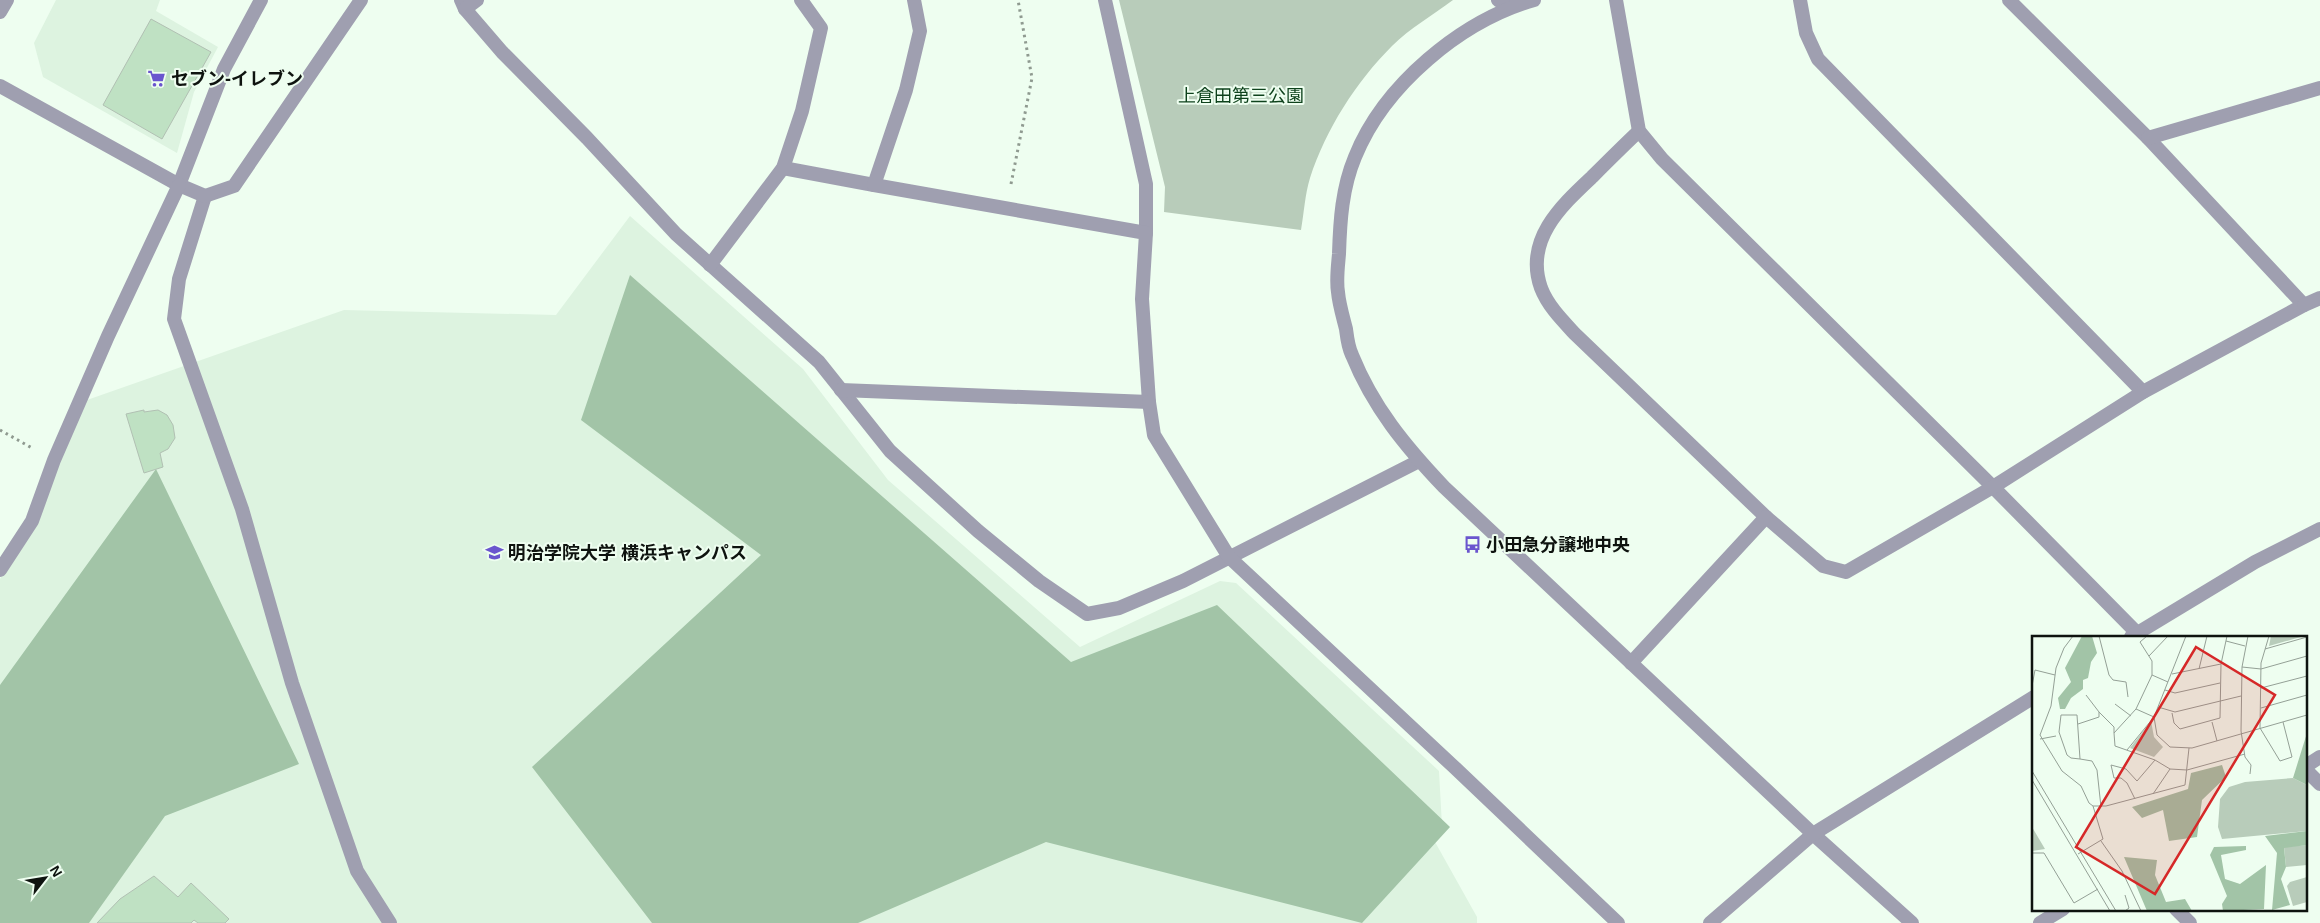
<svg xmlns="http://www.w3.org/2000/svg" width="2320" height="923" font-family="Helvetica,'Noto Sans JP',sans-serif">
<rect width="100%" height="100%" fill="#eefef0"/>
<g fill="#ddf3e0">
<path d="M56,0H160L156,11L218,47L194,92L177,153L43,77L34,43Z"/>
<path d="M630,216L803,369L888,480L1080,647L1220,581L1236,583L1439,771L1442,826L1430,833L1477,917V923H0V579L30,526L87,400L344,310L556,315Z"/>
</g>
<path fill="#b8ccba" d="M1119,0H1453C1433,15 1410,28 1392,46C1356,82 1326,129 1310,178C1305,194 1304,213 1301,230L1164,212L1165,187Z"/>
<g fill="#a2c4a7">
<path d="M630,275L1071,662L1217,605L1450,827L1362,923L1046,842L858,923H652L532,767L761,555L581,420Z"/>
<path d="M156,469L299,764L165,816L89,923H0V685Z"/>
</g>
<g fill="#bfe1c3" stroke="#b1c0b3">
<path d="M151,19L211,52L162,139L103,105Z"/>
<path d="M144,410V412L158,410L167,415L173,425L175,438L168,449L160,453L163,467L144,473L126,414Z"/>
<path d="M154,876L178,897L191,883L229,919L225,923H198L194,920L191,923H97L120,899Z"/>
</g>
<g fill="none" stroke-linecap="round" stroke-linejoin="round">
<g stroke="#8f9a90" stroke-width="3" stroke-dasharray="2.5 4" stroke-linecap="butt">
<path d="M1011,184L1032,78L1018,0"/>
<path d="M0,430L32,448"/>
</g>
<g stroke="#9f9fb0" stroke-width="14">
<path d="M179,185L224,69L261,0"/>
<path d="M205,196L179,279L174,319L242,509L292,683L357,871L390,923"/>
</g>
<g stroke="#9f9fb0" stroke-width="14">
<path d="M461,0L465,9L502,52L587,138L676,234L819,362L890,451L978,531L1039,581L1087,614L1119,608L1183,581L1419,461"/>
<path d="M1105,0L1146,184V233"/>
<path d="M1498,0L1511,7"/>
<path d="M1616,0L1639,131L1662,159L1993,487L2137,633"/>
<path d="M1800,0L1806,33L1818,59L2143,392"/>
<path d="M465,9L477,0"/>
<path d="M0,86L179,185L205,196L234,186L361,0"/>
<path d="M1639,131C1623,146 1608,161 1592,177C1561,206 1524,240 1541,288C1548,306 1562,320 1575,334L1766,517L1823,566L1846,572L1993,487L2143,392L2304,305L2148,138L2009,0"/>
<path d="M2148,138L2320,88"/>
<path d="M783,168L874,185"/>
<path d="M710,265L783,168L802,111L821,28L801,0"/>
<path d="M2304,305L2320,298"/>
<path d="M841,390L1149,402L1142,299L1146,233L874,185L906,90L920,31L914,0"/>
<path d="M1149,402L1154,435L1229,557L1453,766L1618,923"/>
<path d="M0,570L32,521L54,460L108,336L179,185"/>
<path d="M1631,663L1766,517"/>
<path d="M2306,766L2320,757"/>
<path d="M2306,770L2320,784"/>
<path d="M2176,909L2190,923"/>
<path d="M1710,923L1813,834L1912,923"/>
<path d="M2040,923L2063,909"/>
</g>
<g stroke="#9f9fb0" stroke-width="14">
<path d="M1534,0C1461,21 1384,85 1355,157C1342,188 1340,221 1339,254C1338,266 1336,280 1338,292C1339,304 1343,317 1346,329C1347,337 1348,347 1352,355C1373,407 1405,446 1444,487L1813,834L2034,697"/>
<path d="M0,12L7,0"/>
<path d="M2131,637L2255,562L2320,529"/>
</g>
</g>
<defs>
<symbol id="supermarket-bare" viewBox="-9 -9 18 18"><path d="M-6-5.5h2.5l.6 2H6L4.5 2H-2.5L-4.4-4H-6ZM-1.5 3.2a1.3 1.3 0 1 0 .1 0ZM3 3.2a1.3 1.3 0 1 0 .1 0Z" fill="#6a55ce" stroke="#eefef0" stroke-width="2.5" paint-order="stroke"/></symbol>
<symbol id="bus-bare" viewBox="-9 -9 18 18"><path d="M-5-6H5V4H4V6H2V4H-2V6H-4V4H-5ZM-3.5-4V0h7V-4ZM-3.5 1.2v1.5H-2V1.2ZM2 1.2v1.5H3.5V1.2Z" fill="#6a55ce" stroke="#eefef0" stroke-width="2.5" paint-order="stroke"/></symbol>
<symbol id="university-bare" viewBox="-9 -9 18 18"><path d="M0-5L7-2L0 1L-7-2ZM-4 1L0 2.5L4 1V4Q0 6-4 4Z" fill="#6a55ce" stroke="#eefef0" stroke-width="2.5" paint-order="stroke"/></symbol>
</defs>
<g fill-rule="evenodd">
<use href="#supermarket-bare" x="144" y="66" width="25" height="25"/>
<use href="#bus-bare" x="1460" y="532" width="25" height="25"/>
<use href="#university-bare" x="482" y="540" width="25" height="25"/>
</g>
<g text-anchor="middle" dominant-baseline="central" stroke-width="4" stroke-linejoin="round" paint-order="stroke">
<g font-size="18" font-weight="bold" fill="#0e130f" stroke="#eefef0" text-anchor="start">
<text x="171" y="79">セブン-イレブン</text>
<text x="1486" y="545">小田急分譲地中央</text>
<text x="508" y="553">明治学院大学 横浜キャンパス</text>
</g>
<g font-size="18" fill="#0e421c" stroke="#eefef0">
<text x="1241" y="96">上倉田第三公園</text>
</g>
</g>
<g transform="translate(2032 636)">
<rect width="275" height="275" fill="#eefef0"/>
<path d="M239,0H272L237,10ZM119,85L122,101L131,111L122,121L98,112ZM261,142L275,149V195L190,203L186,191L188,163L197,151L213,146ZM0,191L13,213L0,215ZM275,209V229L254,231L252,211ZM275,241V266L261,270L255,250L258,246Z" fill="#b8ccba"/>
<path d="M50,0H60L65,17L59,26L56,42L51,44V53L39,62L33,73H28L26,62L39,46L33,32ZM275,97V149L261,142ZM190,129L194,141L170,164L165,201L137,205L131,174L110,182L100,171L156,153L159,137ZM275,195V209L252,212L254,231L249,243L258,269L240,274L245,217L233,200ZM214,210V214L189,219L193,243L208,248L234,229L232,273L191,275L190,268L195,260L178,219L182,211ZM92,221L125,224L123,239L134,266L153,263L160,275H115Z" fill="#a2c4a7"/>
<path fill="none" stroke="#94a096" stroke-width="1" d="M41,0L32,12L24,32L19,70L8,99L30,135L49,150L57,167L61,170H74L153,149L157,112M67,0L77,39L81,44L94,46L96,61M115,0L108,6L120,25V39M154,0L122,81L125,99L138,111L160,112L275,79M216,0L210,31L209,95L213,121L219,129L218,138M237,0L229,27L228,92L248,125L260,121L251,86M194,5L213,10M233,13L275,1M117,20L136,0M189,28L195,0M210,31L229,33L275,20M167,33L175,0M140,38L189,28L188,82L148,93L142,87L140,77M0,50L3,34L23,39M229,52L275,40M133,54L143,57L188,47M83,68L99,80M126,71L143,76L209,60M229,72L275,59M67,76L82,91V97M180,86L185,105M46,88L67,81V76L54,59M8,103L24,100M95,114L122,81L104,73M48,123L45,79H29L27,96L35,119L39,122L48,123L60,125L65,134L69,171M123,124L83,110L82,97L104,73L120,39L136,46M138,133L155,134L213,118M0,135L84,275M0,144L78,275M103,163L95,147L89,142H82L79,129L94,133L105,145L123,124L138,133L121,158M69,205L90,235L109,275M0,217H12L42,267L66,253M46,218L71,203L61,170M93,259L97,272L93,275"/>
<path fill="#d62828" fill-opacity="0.15" stroke="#d62828" stroke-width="2.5" d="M164,11L243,59L123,258L44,211Z"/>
<rect width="275" height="275" fill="none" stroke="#0e130f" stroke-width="2.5"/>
</g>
<g transform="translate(45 878) rotate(59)" stroke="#eefef0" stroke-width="4" paint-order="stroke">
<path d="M0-4L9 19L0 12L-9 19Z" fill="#0e130f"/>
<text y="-8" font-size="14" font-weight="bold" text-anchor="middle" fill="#0e130f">N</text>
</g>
</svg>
